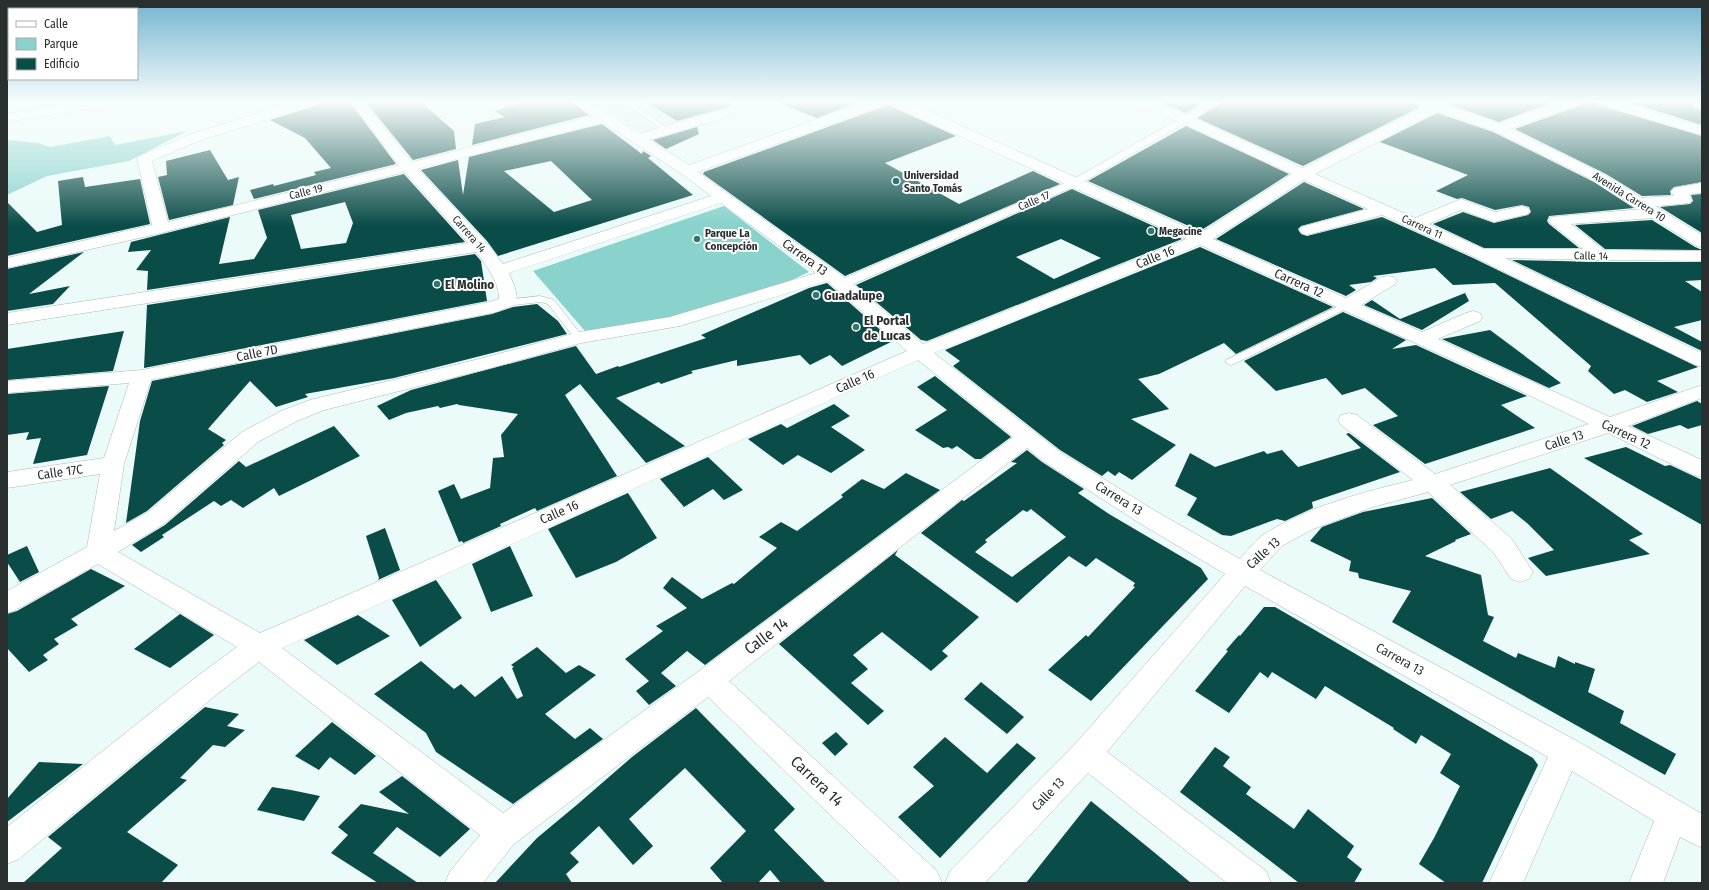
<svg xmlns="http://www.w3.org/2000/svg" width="1709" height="890" font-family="'Fira Sans Condensed',sans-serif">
<rect width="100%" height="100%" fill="#eafbf9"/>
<path fill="#d5eeec" d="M593,101H743L719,112L642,134Z"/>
<g fill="#8ad2cc">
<path d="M187,131L129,161L47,176L7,195V140L38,143L50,147L110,136L115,145Z"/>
<path d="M724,206L809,272L744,302L700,315L585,331L533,271Z"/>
</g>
<g fill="#0a4c48" fill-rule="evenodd">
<path d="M320,101H349L396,164L254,199L250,190L273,184L274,186L316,175L314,172L331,168L305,138L270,120L318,105Z"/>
<path d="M365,101H420L454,131L456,149L413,160Z"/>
<path d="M526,101H570L589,115L472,145L475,124L505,117L495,111Z"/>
<path d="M644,101H730L731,106L677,121Z"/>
<path d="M780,101H862L817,118L779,103Z"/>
<path d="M1157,101H1206L1186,113Z"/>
<path d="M1224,101H1414L1416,105L1420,107L1303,166L1197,118Z"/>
<path d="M1450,101H1556L1499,122L1448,104Z"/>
<path d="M1583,101H1596L1598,105L1702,136V182L1674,187L1670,191L1671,195L1642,196L1606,174L1515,129L1582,105Z"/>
<path d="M1625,101H1699L1691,107L1702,110V125Z"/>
<path d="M888,105L956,136L885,163L959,204L1033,171L1060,184L845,276L703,174L704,172Z"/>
<path d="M1437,113L1493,132L1594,182L1634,208L1549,216L1547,221L1549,224L1579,248H1484L1433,224L1463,212L1494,223L1528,215L1531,212L1529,207L1522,205L1495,210L1462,198L1457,199L1436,191L1468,175L1380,142Z"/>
<path d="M602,124L642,154L643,151L651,156L648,158L693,195L498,256L487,241L421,170L458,160L463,195L469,157ZM551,161L592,200L554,212L504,171Z"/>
<path d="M1186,126L1289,174L1200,231L1088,181Z"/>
<path d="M697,127L699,134L666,149L653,140Z"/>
<path d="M210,150L228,180L239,177L233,205L169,220L158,177L167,175L166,161Z"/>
<path d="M404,174L465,242L147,290L148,271L136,270L151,250L128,252L131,242L230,217L219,264L254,259L267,238L258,210ZM345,202L353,223L346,243L301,249L291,215Z"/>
<path d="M83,177L85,187L140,179L150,224L7,256V202L37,232L62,225L58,181Z"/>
<path d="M1304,182L1364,209L1301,226L1298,229L1301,234L1307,236L1382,217L1473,258L1698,367L1657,381L1678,392L1647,402L1625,390L1614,394L1588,371L1591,366L1495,283L1453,285L1435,268L1373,276L1377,278L1371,282L1349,285L1356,290L1346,296L1216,239Z"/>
<path d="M1072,189L1182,239L927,341L921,340L856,285ZM1061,239L1101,258L1054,279L1016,257Z"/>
<path d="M1702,194V233L1660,207L1690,204L1693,201L1691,195Z"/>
<path d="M1652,220L1695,247L1702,250L1605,249L1575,225Z"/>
<path d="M1200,247L1333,307L1236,354L1224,343L1159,374L1138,379L1169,409L1131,419L1176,445L1132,480L1119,472L1115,476L1108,471L1102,476L1060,450L953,366L960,361L945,350Z"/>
<path d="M84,252L29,294L70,286L53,304L7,311V269Z"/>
<path d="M475,254L481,261L487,301L144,368L147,305Z"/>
<path d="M1512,260L1602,262H1702V280L1685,281L1702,292V320L1674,327L1702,342V351Z"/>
<path d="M827,283L893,341L842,366L830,355L810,365L800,355L737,366V360L691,371L693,373L661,384L659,382L616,398L685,446L646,463L580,384L565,395L617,476L537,511L535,508L500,524L501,526L463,543L462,541L459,542L438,491L454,484L461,499L490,488L493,458L504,457L501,435L518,414L459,405L457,404L440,408L438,406L406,413L389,420L377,406L411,390L576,346L596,374L618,366L619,367L706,338L701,335L809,288Z"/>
<path d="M1465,293L1469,301L1422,330L1364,305L1372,300L1400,319Z"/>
<path d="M537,304L558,321L567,334L394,378L305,394L308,397L276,407L250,381L208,429L226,440L222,443L224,445L147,511L126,523L140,421L152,381L492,314L513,307Z"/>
<path d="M1343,312L1406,340L1392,349L1416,345L1527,396L1501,405L1535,428L1425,464L1373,425L1398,416L1365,388L1342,395L1326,378L1276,391L1244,361Z"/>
<path d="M1490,330L1561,383L1549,388L1442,339Z"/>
<path d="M124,331L113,371L7,380V349Z"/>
<path d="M935,376L1011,437L981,459H975L957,446L952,449L948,447L943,448L915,430L947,410L917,387Z"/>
<path d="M109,386L87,455L33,464L41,438L26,440L29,432L7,435V394Z"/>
<path d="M1697,401L1702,404V425L1688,429L1680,425L1648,434L1632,426Z"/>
<path d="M834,404L850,416L831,427L865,450L831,473L798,455L783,465L748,439L781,424L787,428Z"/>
<path d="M334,426L360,456L279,496L274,488L243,508L231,500L221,506L214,501L162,535L164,537L141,552L132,545L165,525L239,461L246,467Z"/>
<path d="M1349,433L1400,472L1312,502L1313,508L1285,521L1277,519L1231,536L1222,535L1187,515L1197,498L1175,486L1190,453L1215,467L1264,451L1267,454L1282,450L1298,467L1361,448L1346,434Z"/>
<path d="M1626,447L1665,466L1670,465L1702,480V525L1584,458Z"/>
<path d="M1027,450L1042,462L1084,489L1078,493L1109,514L1201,568L1208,579L1091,701L1048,670L1086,635L1088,637L1135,587L1133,586L1135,583L1096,558L1086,567L1069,556L1017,603L921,533L962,500L964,501L1017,463L1011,462ZM1031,509L1066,537L1012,577L975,552L987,542L985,540L1023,510L1027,512Z"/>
<path d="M708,457L743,490L724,500L713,489L684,507L660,479Z"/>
<path d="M1550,468L1643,534L1629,540L1650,554L1546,576L1528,558L1554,550L1527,523L1512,511L1491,519L1460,492Z"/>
<path d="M906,473L940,490L705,665L687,651L661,673L676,686L649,705L636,691L649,681L625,659L663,631L656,626L687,608L663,588L672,577L702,599L732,583L734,584L777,548L759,537L781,522L797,531L843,497L841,495L862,479L884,489Z"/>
<path d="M628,493L657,538L616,562L576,578L548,529Z"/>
<path d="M1432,498L1471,534L1455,540L1456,541L1425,556L1481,575L1488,615L1494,617L1483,641L1516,658L1518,653L1555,668L1558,656L1575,664V662L1595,669L1588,692L1624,711L1620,723L1676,754L1665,775L1392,622L1411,591L1359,578L1358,573L1349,571L1351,561L1310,541L1322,527L1363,512Z"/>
<path d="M385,528L400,570L378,580L379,578L366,536Z"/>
<path d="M27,546L39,572L20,582L7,562V555Z"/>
<path d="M510,546L533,596L491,612L472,564Z"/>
<path d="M898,550L895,555L979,617L942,651L948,656L931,671L882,632L853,655L868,669L851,683L884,711L868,725L779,644Z"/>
<path d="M91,569L125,586L71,619L78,625L54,639L59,644L43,655L48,660L29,672L7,648V614L17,611Z"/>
<path d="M436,580L462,618L420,647L392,600Z"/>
<path d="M1264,607H1275L1308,626L1533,758L1538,765L1482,883H1446L1419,864L1434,838L1460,786L1440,773L1451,754L1421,735L1416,744L1393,729L1394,728L1325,686L1316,699L1272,672L1268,678L1260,672L1229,713L1195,691L1228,651L1226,650L1239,635L1240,636Z"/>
<path d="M180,614L214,635L170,668L134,649Z"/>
<path d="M358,615L390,636L337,665L304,640Z"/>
<path d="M537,647L566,673L579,665L596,675L545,714L575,739L590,728L603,739L513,804L436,752L426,733L374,694L421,661L454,689L461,684L475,697L502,676L517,699L523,696L512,668L514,667L511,665Z"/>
<path d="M981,682L1024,717L1007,734L964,699Z"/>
<path d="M205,707L239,714L227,726L245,730L225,747L213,745L180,778L187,780L127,832L178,865L161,883H23L62,848L48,837Z"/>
<path d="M696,708L795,809L774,830L826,883H781L770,870L758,883H723L710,868L746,831L685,768L629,819L653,846L633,865L599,826L570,853L579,862L566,874L572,883H495L537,838L579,803L632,757Z"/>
<path d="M332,722L376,756L355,775L330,757L319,770L295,756Z"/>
<path d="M836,732L848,744L835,756L822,743Z"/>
<path d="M945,737L987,773L1017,743L1036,758L940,858L898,817L934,786L913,767Z"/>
<path d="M1215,747L1230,757L1223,766L1251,787L1246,794L1294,829L1308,809L1354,846L1347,857L1362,869L1354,883H1299L1180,792Z"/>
<path d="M39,762L83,764L7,822V799Z"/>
<path d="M402,776L470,829L440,857L397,827L373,853L418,883H378L331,853L348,835L338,827L361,804L409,814L379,792Z"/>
<path d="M272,787L291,790L320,796L304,821L257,810Z"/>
<path d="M1091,801L1155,853L1191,883H1026Z"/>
</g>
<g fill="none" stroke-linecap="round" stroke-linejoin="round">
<defs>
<g id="service">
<path d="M621,101H629L670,130L665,131Z"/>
<path d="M540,296L554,300L582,336L584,338L582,340H576L548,304L540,302L505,306L500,303L505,300Z"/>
<path d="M1347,302L1350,303L1352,305L1350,307L1234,364L1230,365L1225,362L1226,360Z"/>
</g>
<path id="pedestrian" d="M1210,101H1223L1080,184L847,287L842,288L837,287L835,284L837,281L1072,180Z"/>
<g id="minor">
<path d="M86,101H119L118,104L113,105L7,122V114Z"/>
<path d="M298,101H319L318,104L201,140L152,161L168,222L399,165L350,101H363L412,162L593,116L571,101H587L639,134L717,111H727L729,114L727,117L649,140L689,165L868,101H906L1200,233L1292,174L1180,122L1134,104L1133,101H1152L1190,116L1303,168L1435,101H1449L1442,109L1315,174L1415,218L1461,199L1495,212L1522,206L1528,208L1530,211L1528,214L1494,222L1461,210L1429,224L1484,249H1583L1550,223L1548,220L1550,217L1654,208L1660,210L1662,213L1660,216L1654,218L1571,224L1604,250L1702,251V261L1607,260L1602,261L1596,260L1505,258L1702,353V367L1695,365L1474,257L1382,215L1307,235L1301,233L1299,230L1301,227L1368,209L1304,180L1213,239L1346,298L1382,277L1388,276L1394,277L1397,281L1394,285L1361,305L1422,332L1466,313L1473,311L1480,313L1482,317L1480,321L1438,339L1610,417L1702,385V398L1628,426L1702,460V477L1694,475L1608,433L1450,485L1512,539L1533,572L1529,579L1520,582L1511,579L1494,553L1428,492L1373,507L1313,529L1282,546L1260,570L1577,741L1702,814V848L1680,837L1663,883H1629L1654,821L1572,771L1523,883H1489L1548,757L1245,586L1107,752L1266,871L1271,883H1227L1088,773L985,883H945L950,871L1075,744L1225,574L1141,524L1043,461L1027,448L729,681L937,871L942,883H901L708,697L514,844L483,883H445L450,871L480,835L259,662L216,695L19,859L7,864V827L196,677L237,647L98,564L16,610L7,613V591L87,547L100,474L7,488V472L104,458L129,383L7,393V381L142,370L489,302L499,299C499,281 486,265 476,252L7,325V313L468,243L405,172L157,234L7,268V258L152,225L137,159L139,156L191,134ZM888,102L889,104L1186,239L923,344L848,280L698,172L887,104ZM602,122L682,174L711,196L503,264L486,242L418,169ZM721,203L816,273L670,317L579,332L479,359L310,400L281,411L242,432L148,512L114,531L124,464L151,380L492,313C523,305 520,300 509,273ZM1200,245L1497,380L1589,424L1435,474L1357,415L1349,413L1341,415L1338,420L1341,425L1413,480C1364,492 1309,506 1266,533C1256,539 1248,550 1240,559L1157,512L1059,451L934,353ZM827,281L907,351L260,633L118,552L164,524L258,442L297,421L324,410L491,368L581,343L680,326ZM918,360L1013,437L699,671L503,813L282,648Z"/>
<path d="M1562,101H1582L1581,104L1504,131L1499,132L1494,131L1492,128L1494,125Z"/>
<path d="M1702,183V193L1689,194L1692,200L1690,203L1638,208L1632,206L1630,203L1632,200L1638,198L1674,196L1671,191L1674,188Z"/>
</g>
<path id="tertiary" d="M1597,101H1618L1702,127V135L1598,104Z"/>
<path id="secondary" d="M1415,101H1435L1504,125L1605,175L1702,235V247L1696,246L1595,181L1494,131L1416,104Z"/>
</defs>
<use href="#service" stroke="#aabab8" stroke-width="1"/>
<use href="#pedestrian" stroke="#aabab8" stroke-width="1"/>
<use href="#minor" stroke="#aabab8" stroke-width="1"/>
<use href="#tertiary" stroke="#aabab8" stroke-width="1"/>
<use href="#secondary" stroke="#aabab8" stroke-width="1"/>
<use href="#service" fill="#fff" fill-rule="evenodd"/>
<use href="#pedestrian" fill="#fff" fill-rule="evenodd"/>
<use href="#minor" fill="#fff" fill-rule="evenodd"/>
<use href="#tertiary" fill="#fff" fill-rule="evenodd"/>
<use href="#secondary" fill="#fff" fill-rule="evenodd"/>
</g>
<linearGradient id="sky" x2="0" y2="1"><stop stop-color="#73b3d0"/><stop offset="0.45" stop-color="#f6fdfc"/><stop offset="1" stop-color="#f6fdfc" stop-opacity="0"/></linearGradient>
<rect width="1709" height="226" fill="url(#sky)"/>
<g fill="#2e7671" stroke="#fff" stroke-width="1.5">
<circle cx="896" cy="181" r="4"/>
<circle cx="1151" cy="231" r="4"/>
<circle cx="697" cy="239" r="4"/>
<circle cx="437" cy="284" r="4"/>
<circle cx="816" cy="295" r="4"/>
<circle cx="856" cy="327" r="4"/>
</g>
<g text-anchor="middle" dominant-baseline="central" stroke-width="4" stroke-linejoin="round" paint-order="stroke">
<g font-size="11" font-weight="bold" fill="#292f2f" stroke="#fff" text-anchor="start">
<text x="904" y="175">Universidad<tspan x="904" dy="13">Santo Tomás</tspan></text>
<text x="1159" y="231">Megacine</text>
<text x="705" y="233">Parque La<tspan x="705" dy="13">Concepción</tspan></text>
</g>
<g font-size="11" fill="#292f2f" stroke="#fff">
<text transform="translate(306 192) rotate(-14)">Calle 19</text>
<text transform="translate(1629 197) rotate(32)">Avenida Carrera 10</text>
<text transform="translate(1034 201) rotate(-23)">Calle 17</text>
<text transform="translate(1422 227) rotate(24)">Carrera 11</text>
<text transform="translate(469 234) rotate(49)">Carrera 14</text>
<text transform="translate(1591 256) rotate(1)">Calle 14</text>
</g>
<g font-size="13" fill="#292f2f" stroke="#fff">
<text transform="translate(805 257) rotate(36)">Carrera 13</text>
<text transform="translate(1155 257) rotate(-22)">Calle 16</text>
<text transform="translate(1299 283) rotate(24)">Carrera 12</text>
<text transform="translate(257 353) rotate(-11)">Calle 7D</text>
<text transform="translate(855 381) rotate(-24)">Calle 16</text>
<text transform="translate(1626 434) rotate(25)">Carrera 12</text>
<text transform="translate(1564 440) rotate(-18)">Calle 13</text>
<text transform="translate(60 472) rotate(-8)">Calle 17C</text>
<text transform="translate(1119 498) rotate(32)">Carrera 13</text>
<text transform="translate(559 512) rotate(-24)">Calle 16</text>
<text transform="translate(1263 553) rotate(-42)">Calle 13</text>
<text transform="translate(1400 659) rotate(29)">Carrera 13</text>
<text transform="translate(1048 794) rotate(-46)">Calle 13</text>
</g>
<g font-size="13" font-weight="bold" fill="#292f2f" stroke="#fff" text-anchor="start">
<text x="445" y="284">El Molino</text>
<text x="824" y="295">Guadalupe</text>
<text x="864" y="320">El Portal<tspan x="864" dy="15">de Lucas</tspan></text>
</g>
<g font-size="16" fill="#292f2f" stroke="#fff">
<text transform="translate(766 636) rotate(-37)">Calle 14</text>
<text transform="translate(817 781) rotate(43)">Carrera 14</text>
</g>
</g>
<rect width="1709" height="890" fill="none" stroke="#292f2f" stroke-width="16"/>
<rect x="8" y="8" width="130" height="72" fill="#ffffff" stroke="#a9acac"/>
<rect x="16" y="21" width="20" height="6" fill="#ffffff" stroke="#a9acac"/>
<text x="44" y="28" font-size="12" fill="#292f2f">Calle</text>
<rect x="16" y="38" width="20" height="12" fill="#8ad2cc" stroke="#a9acac"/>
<text x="44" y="48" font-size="12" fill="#292f2f">Parque</text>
<rect x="16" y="58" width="20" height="12" fill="#0a4c48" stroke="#a9acac"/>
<text x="44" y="68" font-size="12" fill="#292f2f">Edificio</text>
</svg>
